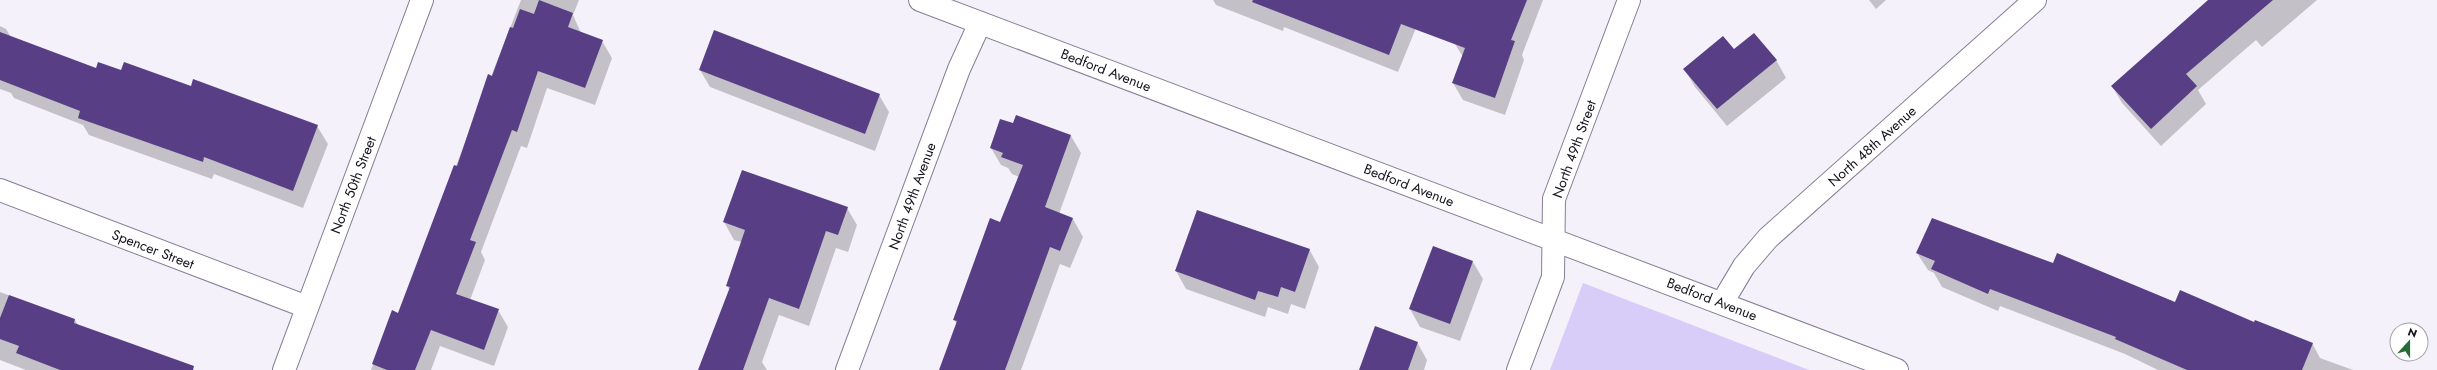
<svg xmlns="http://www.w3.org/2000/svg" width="2437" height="370" font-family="Jost,sans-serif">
<rect width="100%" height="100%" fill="#f4f1fb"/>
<path fill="#d8cdf8" d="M1583,283L1809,370H1550Z"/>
<g fill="#0003">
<path d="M521,0H579L573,15L581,33L602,41L612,58L595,105L547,88L527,148L521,146L481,252L485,260L470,300L498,310L508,327L494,366L440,346L431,370H371L393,312L398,314Z"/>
<path d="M1213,0H1398L1416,28L1398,72L1284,27L1283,31L1216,5Z"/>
<path d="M1472,0H1543L1522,55L1524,60L1505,115L1463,100L1453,83L1463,57L1455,44Z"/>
<path d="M1869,0H1886L1876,9Z"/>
<path d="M2210,0H2317L2262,47L2256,40L2198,90L2206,104L2161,146L2122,103L2112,86Z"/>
<path d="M0,26L6,29L11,37L96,70L121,72L191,87L317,126L328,144L303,208L214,174L212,179L89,135L83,125L14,98L11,93L0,89Z"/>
<path d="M1734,50L1776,60L1786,78L1727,126L1695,87L1685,70Z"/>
<path d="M700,70L879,95L889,112L875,151L710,87Z"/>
<path d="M1016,116L1071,136L1081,153L1059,214L1073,219L1083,237L1070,268L1060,264L1021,370H940L957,324L954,320L1000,223L1019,177L1012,174L1008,168L1001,165L991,148L1013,124Z"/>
<path d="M847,208L857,225L848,252L836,248L809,326L779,315L762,362L767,370H699L730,291L727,286L742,242L734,240L724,222Z"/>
<path d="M1198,211L1309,249L1319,267L1305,309L1291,304L1288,314L1268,307L1265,317L1186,289L1176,271Z"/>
<path d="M1917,253L2054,264L2176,303L2255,324L2312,343L2320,358L2353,370H2158L2125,354L2000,306L1998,311L1942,287L1934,273L1928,270Z"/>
<path d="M1473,262L1483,279L1460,341L1420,327L1410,309Z"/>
<path d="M0,292L75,320L78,325L194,370H26L0,360Z"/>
<path d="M1417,342L1427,360L1424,370H1360Z"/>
</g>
<g fill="#583f85">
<path d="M539,0L573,13L568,27L603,40L585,88L538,71L517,132L512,130L470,240L476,242L456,294L499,309L484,350L431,330L415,370H387L372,364L392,310L398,313L454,165L457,166L488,74L492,76L510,27L513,28L520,9L534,14Z"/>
<path d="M1253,0H1527L1511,40L1515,41L1495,98L1452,83L1465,48L1401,24L1389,55L1252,2Z"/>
<path d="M2208,0H2273L2186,74L2197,86L2151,129L2111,86Z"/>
<path d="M714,30L880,94L865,134L699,70Z"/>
<path d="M0,32L96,68L98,62L121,70L124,62L191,86L193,79L318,125L293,191L204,157L203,162L78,118L80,111L0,80Z"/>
<path d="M1754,33L1777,60L1717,109L1683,69L1723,36L1734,49Z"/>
<path d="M1016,115L1071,135L1045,207L1073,218L1060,251L1050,247L1005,370H939L957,321L953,320L990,218L1000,222L1023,165L1001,157L1003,153L990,148L1000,119L1013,123Z"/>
<path d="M742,170L848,207L838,235L826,231L799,309L769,298L743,370H698L730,287L726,286L745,230L723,222Z"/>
<path d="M1197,210L1310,249L1295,292L1281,287L1278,297L1258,291L1255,300L1175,271Z"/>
<path d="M1932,218L2053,263L2057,253L2175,302L2180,290L2254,322L2255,320L2313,343L2302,370H2187L2115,339L2116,337L1990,289L1988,294L1931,269L1935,261L1916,253Z"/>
<path d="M1433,246L1473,261L1450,324L1409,309Z"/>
<path d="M9,295L75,319L74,323L194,366L193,370H60L16,353L19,346L0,339V318Z"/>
<path d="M1375,326L1418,342L1408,370H1359Z"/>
</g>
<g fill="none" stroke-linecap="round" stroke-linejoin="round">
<defs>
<g id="street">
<path d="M0,190L307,307"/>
<path d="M1722,303L1744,266L1768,238L2035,0"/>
<path d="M284,370L422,0"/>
<path d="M847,370L959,69L980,23"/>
<path d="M1518,370L1553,277L1554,199L1629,0"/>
</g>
<path id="secondary" d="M920,0L1897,370"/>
</defs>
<use href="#street" stroke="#857f95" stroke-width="24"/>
<use href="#secondary" stroke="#857f95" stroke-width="24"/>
<use href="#street" stroke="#fff" stroke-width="22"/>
<use href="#secondary" stroke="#fff" stroke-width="22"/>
</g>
<g text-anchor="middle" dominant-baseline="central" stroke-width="4" stroke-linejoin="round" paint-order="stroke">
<g font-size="14" fill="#15121b" stroke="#fff">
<text transform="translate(1106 70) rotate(21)">Bedford Avenue</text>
<text transform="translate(1872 146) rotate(-42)">North 48th Avenue</text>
<text transform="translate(1574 149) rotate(-70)">North 49th Street</text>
<text transform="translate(353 185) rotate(-69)">North 50th Street</text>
<text transform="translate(1409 185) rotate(21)">Bedford Avenue</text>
<text transform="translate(912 196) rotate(-70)">North 49th Avenue</text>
<text transform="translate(153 249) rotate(21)">Spencer Street</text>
<text transform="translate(1712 299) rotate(21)">Bedford Avenue</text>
</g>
</g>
<g transform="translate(2409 342) rotate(21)"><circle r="19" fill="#ffffff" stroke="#a1a0a4"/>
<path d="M0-3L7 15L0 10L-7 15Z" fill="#286a35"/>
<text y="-6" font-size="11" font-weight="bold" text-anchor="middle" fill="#15121b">N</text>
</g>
</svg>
